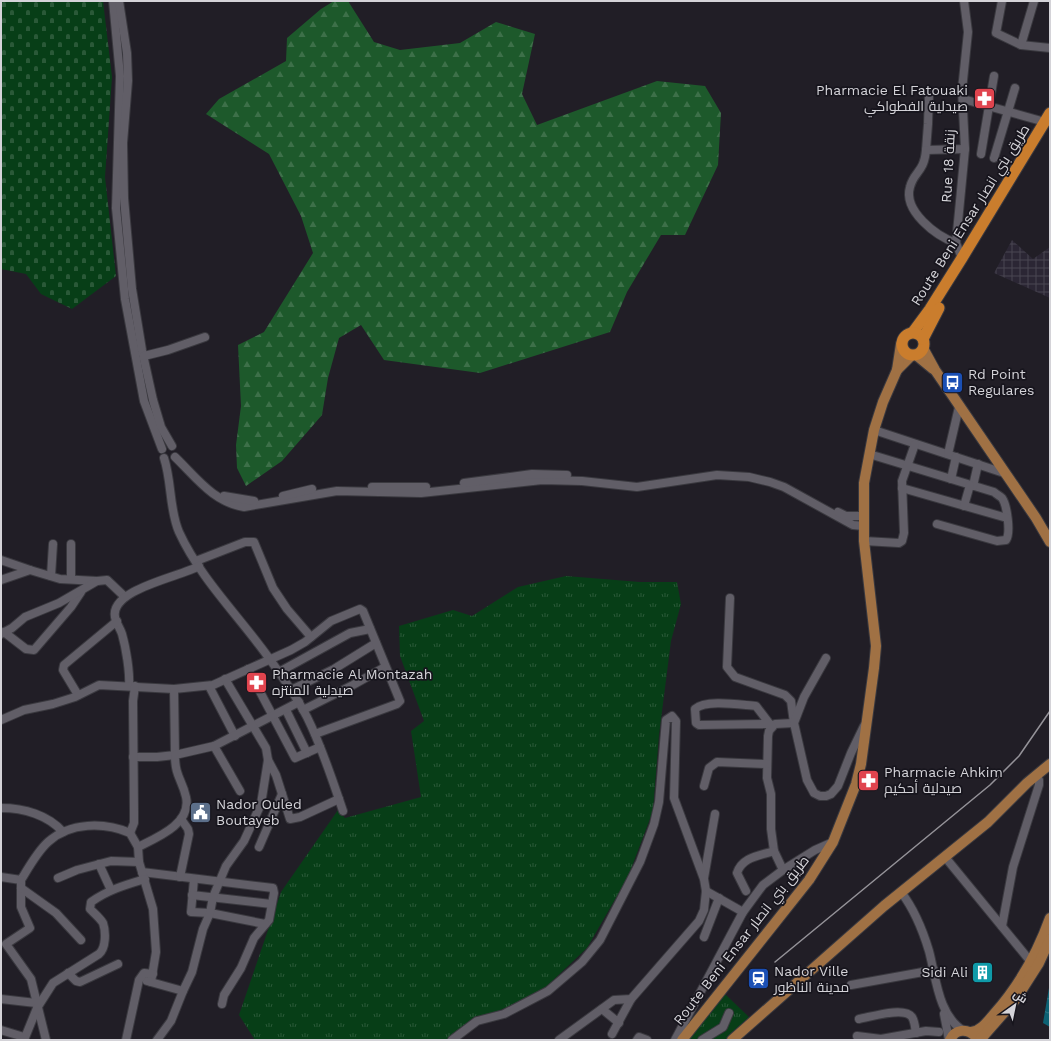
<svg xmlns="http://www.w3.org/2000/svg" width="1051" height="1041" font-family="'Work Sans',Cairo,sans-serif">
<defs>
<pattern id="industrial-grid" width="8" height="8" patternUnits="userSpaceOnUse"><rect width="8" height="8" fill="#2b2634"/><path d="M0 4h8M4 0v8" fill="none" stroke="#494551"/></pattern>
<pattern id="forest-firs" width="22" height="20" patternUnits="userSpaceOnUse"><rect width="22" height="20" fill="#1d592b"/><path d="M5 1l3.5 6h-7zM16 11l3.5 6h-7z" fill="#3d7049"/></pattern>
<pattern id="cemetery-stones" width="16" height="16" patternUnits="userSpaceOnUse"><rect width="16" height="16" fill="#073e17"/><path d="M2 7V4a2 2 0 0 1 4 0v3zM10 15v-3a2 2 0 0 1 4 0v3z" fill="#2a5938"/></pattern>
<pattern id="park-tufts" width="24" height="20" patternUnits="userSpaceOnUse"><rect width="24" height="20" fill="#073e17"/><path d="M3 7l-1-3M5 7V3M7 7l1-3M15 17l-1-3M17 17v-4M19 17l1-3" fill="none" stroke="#2a5938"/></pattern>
<pattern id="water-ripples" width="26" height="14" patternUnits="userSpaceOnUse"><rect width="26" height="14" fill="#0c6173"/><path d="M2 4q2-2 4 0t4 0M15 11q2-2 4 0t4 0" fill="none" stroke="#2e7786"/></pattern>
</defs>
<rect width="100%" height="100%" fill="#211e26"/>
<path fill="url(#industrial-grid)" d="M1012,240L1033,259L1050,247V298L994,273Z"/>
<path fill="url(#forest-firs)" d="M334,1H348L374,42L400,50L460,43L496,22L535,34L522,94L537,125L657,81L705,86L721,113L718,165L685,235H661L627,292L610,332L480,373L384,360L361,325L339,338L328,378L322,415L282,461L246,486L237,468L236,445L241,406L238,345L264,332L313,253L301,216L269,154L206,114L219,99L286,61L287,38L321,9Z"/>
<path fill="url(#cemetery-stones)" d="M1,1H103L112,77L105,177L116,276L72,309L41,294L26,274L1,269Z"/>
<g fill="url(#park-tufts)">
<path d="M566,576L640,582H677L681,604L671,641L659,735L653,811L628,877L587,948L547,986L521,1002L469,1022L450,1040H255L239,1015L281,892L338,810L345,818L421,797L411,731L424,721L400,656L399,626L453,610L472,616L518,587Z"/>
<path d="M722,994L726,995L749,1017L725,1040H686Z"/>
</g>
<path fill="url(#water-ripples)" d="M1050,982V1027L1043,1023Z"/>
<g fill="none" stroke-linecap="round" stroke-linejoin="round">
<defs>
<g id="minor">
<path d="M113,1L120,76L116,208L125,299L144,401L162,449"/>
<path d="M119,1L127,53L128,81L123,143L124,198L132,289L142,350L153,400L161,427L172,446"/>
<path d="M1002,1L996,33L1021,45L1050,48"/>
<path d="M1021,45L1034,1"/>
<path d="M929,93L928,124L926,150L965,149"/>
<path d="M963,99L1045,122"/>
<path d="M926,150C924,173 914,171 910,187C903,211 936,236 956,243"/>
<path d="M981,154L994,76"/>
<path d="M994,158L1015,88"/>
<path d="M962,258L956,243L965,149L962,90L968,32L964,1"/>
<path d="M144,356L168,350L205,337"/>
<path d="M874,430L1004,473"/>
<path d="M869,454L994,492C996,494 1000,496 1002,498C1007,505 1011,533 1006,540L997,541L937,524"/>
<path d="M948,454L959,407"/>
<path d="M175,457C196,477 213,502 244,507L337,491L421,493L542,480L582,481L637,487L717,475L749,477L770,482L784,487L853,525L863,526"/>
<path d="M164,458C172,482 169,509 179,532C201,580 241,618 271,661C284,679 297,698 307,717C322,747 332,779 343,811"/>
<path d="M951,479L956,457"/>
<path d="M464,483L532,474L567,475"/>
<path d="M973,486L978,464"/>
<path d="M372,487H426"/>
<path d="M902,488L1007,518"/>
<path d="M224,496L254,501"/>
<path d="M283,496L312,489"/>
<path d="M964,506L970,485"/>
<path d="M838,512L846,516H863"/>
<path d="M864,541L899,543L902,541L904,533L902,481L915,444"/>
<path d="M1,560L30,570"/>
<path d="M196,561L245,542H254L273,588L287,609L311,637"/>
<path d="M51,576L53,544"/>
<path d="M71,579V544"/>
<path d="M1,580L30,570L60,579L97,581"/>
<path d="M730,598L727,667L735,677L785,695L791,701L794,723L775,724L769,731L768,736L767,778L771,794V829L774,851L783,870"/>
<path d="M4,632L26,649L34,650L71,607L81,592"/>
<path d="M1,634L12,628L25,617L59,603L97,581L107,580L125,597"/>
<path d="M826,658L804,697L794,723L807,780L814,793L820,796H826L831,794L838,786L851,753L864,726"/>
<path d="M248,669L295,758L320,747"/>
<path d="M279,672L350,633L370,629"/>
<path d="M129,686C130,672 126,648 122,634C120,628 116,623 115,617C110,589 180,577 199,566"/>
<path d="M209,686L235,736"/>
<path d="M291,690L334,669L376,643"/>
<path d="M78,695L63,670L64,665L117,621"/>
<path d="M286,710L307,753"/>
<path d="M303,710L353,685L385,667"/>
<path d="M1,720L24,710L53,704L75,697L99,685L174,689L213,685L291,650L305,642L331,621L360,609L363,611L400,701L397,704L315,734"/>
<path d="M770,724L699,725L696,723L695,709C706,699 741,705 756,706L772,727"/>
<path d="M214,746L240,791"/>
<path d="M133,757H157L175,755L174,689"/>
<path d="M268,760L276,775L290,819L300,817L339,799"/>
<path d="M704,786L709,768L717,762L767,764"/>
<path d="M1,808C24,808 48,815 63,832"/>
<path d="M130,833L134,823V811L133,701L135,686"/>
<path d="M138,847C156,838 192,824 186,797C182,779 175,777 175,755L214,746L299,702"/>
<path d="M259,847L282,794"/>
<path d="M945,857L1031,962"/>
<path d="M99,864L111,890"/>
<path d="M142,872L273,888L274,893L269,920L254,938L241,968L224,995L222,1004"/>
<path d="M1,877L21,880C29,867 37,852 48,842C70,822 104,822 130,833L138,847L139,862L153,909L156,952L151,982"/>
<path d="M180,877L189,834L188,829L181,819"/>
<path d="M58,878L77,870L111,861L139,862"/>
<path d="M704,878L715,814"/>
<path d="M194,879L191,912L210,913L265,924"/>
<path d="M21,880V907L30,928L6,944L31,979L46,1040"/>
<path d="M21,888L56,913L81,940"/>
<path d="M706,891L743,912"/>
<path d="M746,891L737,873C742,857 759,856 774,851"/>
<path d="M901,892C914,909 923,931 929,951C936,977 938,1016 964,1031"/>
<path d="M192,895L271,904"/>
<path d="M1002,926L1013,867L1039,785V780L1036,775"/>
<path d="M704,937L719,898"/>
<path d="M68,973L76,981L80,982L118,964"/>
<path d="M147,981L183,991"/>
<path d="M851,985L934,970"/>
<path d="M1,999L36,1003"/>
<path d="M602,1009L619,1023"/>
<path d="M944,1014L949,1040"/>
<path d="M859,1019C871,1017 904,1006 912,1017C915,1022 915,1028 916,1033"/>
<path d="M1,1030L24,1037"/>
<path d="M612,1034L631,999"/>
<path d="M857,1036L881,1039L926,1031L939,1032"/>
<path d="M24,1040L37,1008L53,983L99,954C106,948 106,932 103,923C100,918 94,913 90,909L91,902C108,890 125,885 145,879"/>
<path d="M126,1040L139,980L144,973L153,974"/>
<path d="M157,1040L171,1021L183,991L192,972L203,929L210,913L213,897L226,866L244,841L261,804L268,760L266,748L225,679"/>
<path d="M452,1040L477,1021L504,1014L548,991L582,962L600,940L640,862L654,824L659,802L666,720L672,716L676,721L674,798L704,879L706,891L704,910L699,921L631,999L614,1000L559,1040"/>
<path d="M637,1040L639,1037L647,1040"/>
<path d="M675,1040L743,912L763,885L783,870L815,850L833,842"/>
<path d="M702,1040L723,1027L729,1013"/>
</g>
<g id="major">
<path d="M923,348L935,370L1036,518L1050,542"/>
<path d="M916,355L933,369"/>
<path d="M897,370L912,355"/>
<path d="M971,1032C981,1031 988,1021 994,1014C1019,986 1037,954 1050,918"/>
<path d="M682,1040L809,880L833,842L856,784L861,764L874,668L876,646L864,541V483L874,430L883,402L897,370L901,344"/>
<path d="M732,1040L884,906L988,822L1027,783L1050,764"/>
<path d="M950,1040C955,1029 967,1028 975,1036"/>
<path d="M980,1040L1016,999L1039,963L1050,939"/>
</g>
<g id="highway">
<path d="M913,332L930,309L962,258L1050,113"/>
<circle cx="913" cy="344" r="11"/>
<path d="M923,339L939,308"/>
</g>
</defs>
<use href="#minor" stroke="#3a393f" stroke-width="10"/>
<use href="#major" stroke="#3a393f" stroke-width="12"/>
<use href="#highway" stroke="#3a393f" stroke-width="13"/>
<use href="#minor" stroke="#615e67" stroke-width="8"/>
<use href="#major" stroke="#a07144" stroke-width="10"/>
<use href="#highway" stroke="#ca7d2d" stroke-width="11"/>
<path stroke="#959399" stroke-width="1.5" d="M775,962L990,785L1019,756L1050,711"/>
</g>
<defs>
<symbol id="pharmacy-square" viewBox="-11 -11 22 22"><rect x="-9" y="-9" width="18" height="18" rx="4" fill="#e0444e" stroke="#17151d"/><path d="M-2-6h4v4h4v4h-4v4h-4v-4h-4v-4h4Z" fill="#fff"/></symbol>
<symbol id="bus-square" viewBox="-11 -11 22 22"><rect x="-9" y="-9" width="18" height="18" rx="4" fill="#1a4fb4" stroke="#17151d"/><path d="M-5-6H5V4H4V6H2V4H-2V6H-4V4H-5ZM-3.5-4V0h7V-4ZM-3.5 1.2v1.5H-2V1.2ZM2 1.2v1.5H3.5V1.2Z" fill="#fff"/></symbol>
<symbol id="civic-square" viewBox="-11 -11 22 22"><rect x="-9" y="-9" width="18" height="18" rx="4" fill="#5c6f8a" stroke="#17151d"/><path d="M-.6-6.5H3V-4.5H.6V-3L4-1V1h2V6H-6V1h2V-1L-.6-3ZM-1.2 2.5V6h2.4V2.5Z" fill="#fff"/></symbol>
<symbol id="building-square" viewBox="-11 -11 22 22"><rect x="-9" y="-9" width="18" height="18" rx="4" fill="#0f9aa8" stroke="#17151d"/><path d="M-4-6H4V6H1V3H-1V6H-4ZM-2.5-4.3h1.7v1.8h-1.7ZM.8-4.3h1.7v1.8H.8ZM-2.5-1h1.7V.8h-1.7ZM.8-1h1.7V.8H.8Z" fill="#fff"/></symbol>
<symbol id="station-square" viewBox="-11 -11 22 22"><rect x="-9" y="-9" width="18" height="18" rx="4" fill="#1a4fb4" stroke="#17151d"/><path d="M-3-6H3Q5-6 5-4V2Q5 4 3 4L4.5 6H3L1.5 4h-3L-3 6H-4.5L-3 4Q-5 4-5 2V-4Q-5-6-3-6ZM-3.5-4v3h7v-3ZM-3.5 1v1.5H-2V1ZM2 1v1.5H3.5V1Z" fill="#fff"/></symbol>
</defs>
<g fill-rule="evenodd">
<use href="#pharmacy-square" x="972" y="86" width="25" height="25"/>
<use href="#bus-square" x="940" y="370" width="25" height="25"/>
<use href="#pharmacy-square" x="244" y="670" width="25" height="25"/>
<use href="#pharmacy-square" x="856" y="768" width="25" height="25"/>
<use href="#civic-square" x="188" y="800" width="25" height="25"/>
<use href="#building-square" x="970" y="960" width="25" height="25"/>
<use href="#station-square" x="746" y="966" width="25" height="25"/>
</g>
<g text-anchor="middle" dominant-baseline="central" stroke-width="3.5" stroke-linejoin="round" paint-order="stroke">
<g font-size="14" fill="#d4d3d8" stroke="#17151d" text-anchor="start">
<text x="968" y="90" text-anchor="end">Pharmacie El Fatouaki<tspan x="968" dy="16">صيدلية الفطواكي</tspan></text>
<text x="968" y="374">Rd Point<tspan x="968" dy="16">Regulares</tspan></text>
<text x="272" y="674">Pharmacie Al Montazah<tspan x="272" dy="16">صيدلية المنتزه</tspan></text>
<text x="884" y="772">Pharmacie Ahkim<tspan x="884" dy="16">صيدلية أحكيم</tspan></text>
<text x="216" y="804">Nador Ouled<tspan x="216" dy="16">Boutayeb</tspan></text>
<text x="774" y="971">Nador Ville<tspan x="774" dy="16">مدينة الناظور</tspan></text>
<text x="968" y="972" text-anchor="end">Sidi Ali</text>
</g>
<g font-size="14" fill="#d4d3d8" stroke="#17151d">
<text transform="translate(948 166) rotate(-87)">Rue 18 زنقة</text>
<text transform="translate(970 215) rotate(-58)">Route Beni Ensar طريق بني انصار</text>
<text transform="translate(741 940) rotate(-52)">Route Beni Ensar طريق بني انصار</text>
</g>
</g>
<rect width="1051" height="1041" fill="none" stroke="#d4d3d8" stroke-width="4"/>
<g transform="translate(1015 1005) rotate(33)" stroke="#17151d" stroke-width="3" paint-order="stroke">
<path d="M0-3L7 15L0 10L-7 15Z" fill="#d4d3d8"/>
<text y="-6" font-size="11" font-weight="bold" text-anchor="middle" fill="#d4d3d8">ش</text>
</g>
</svg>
